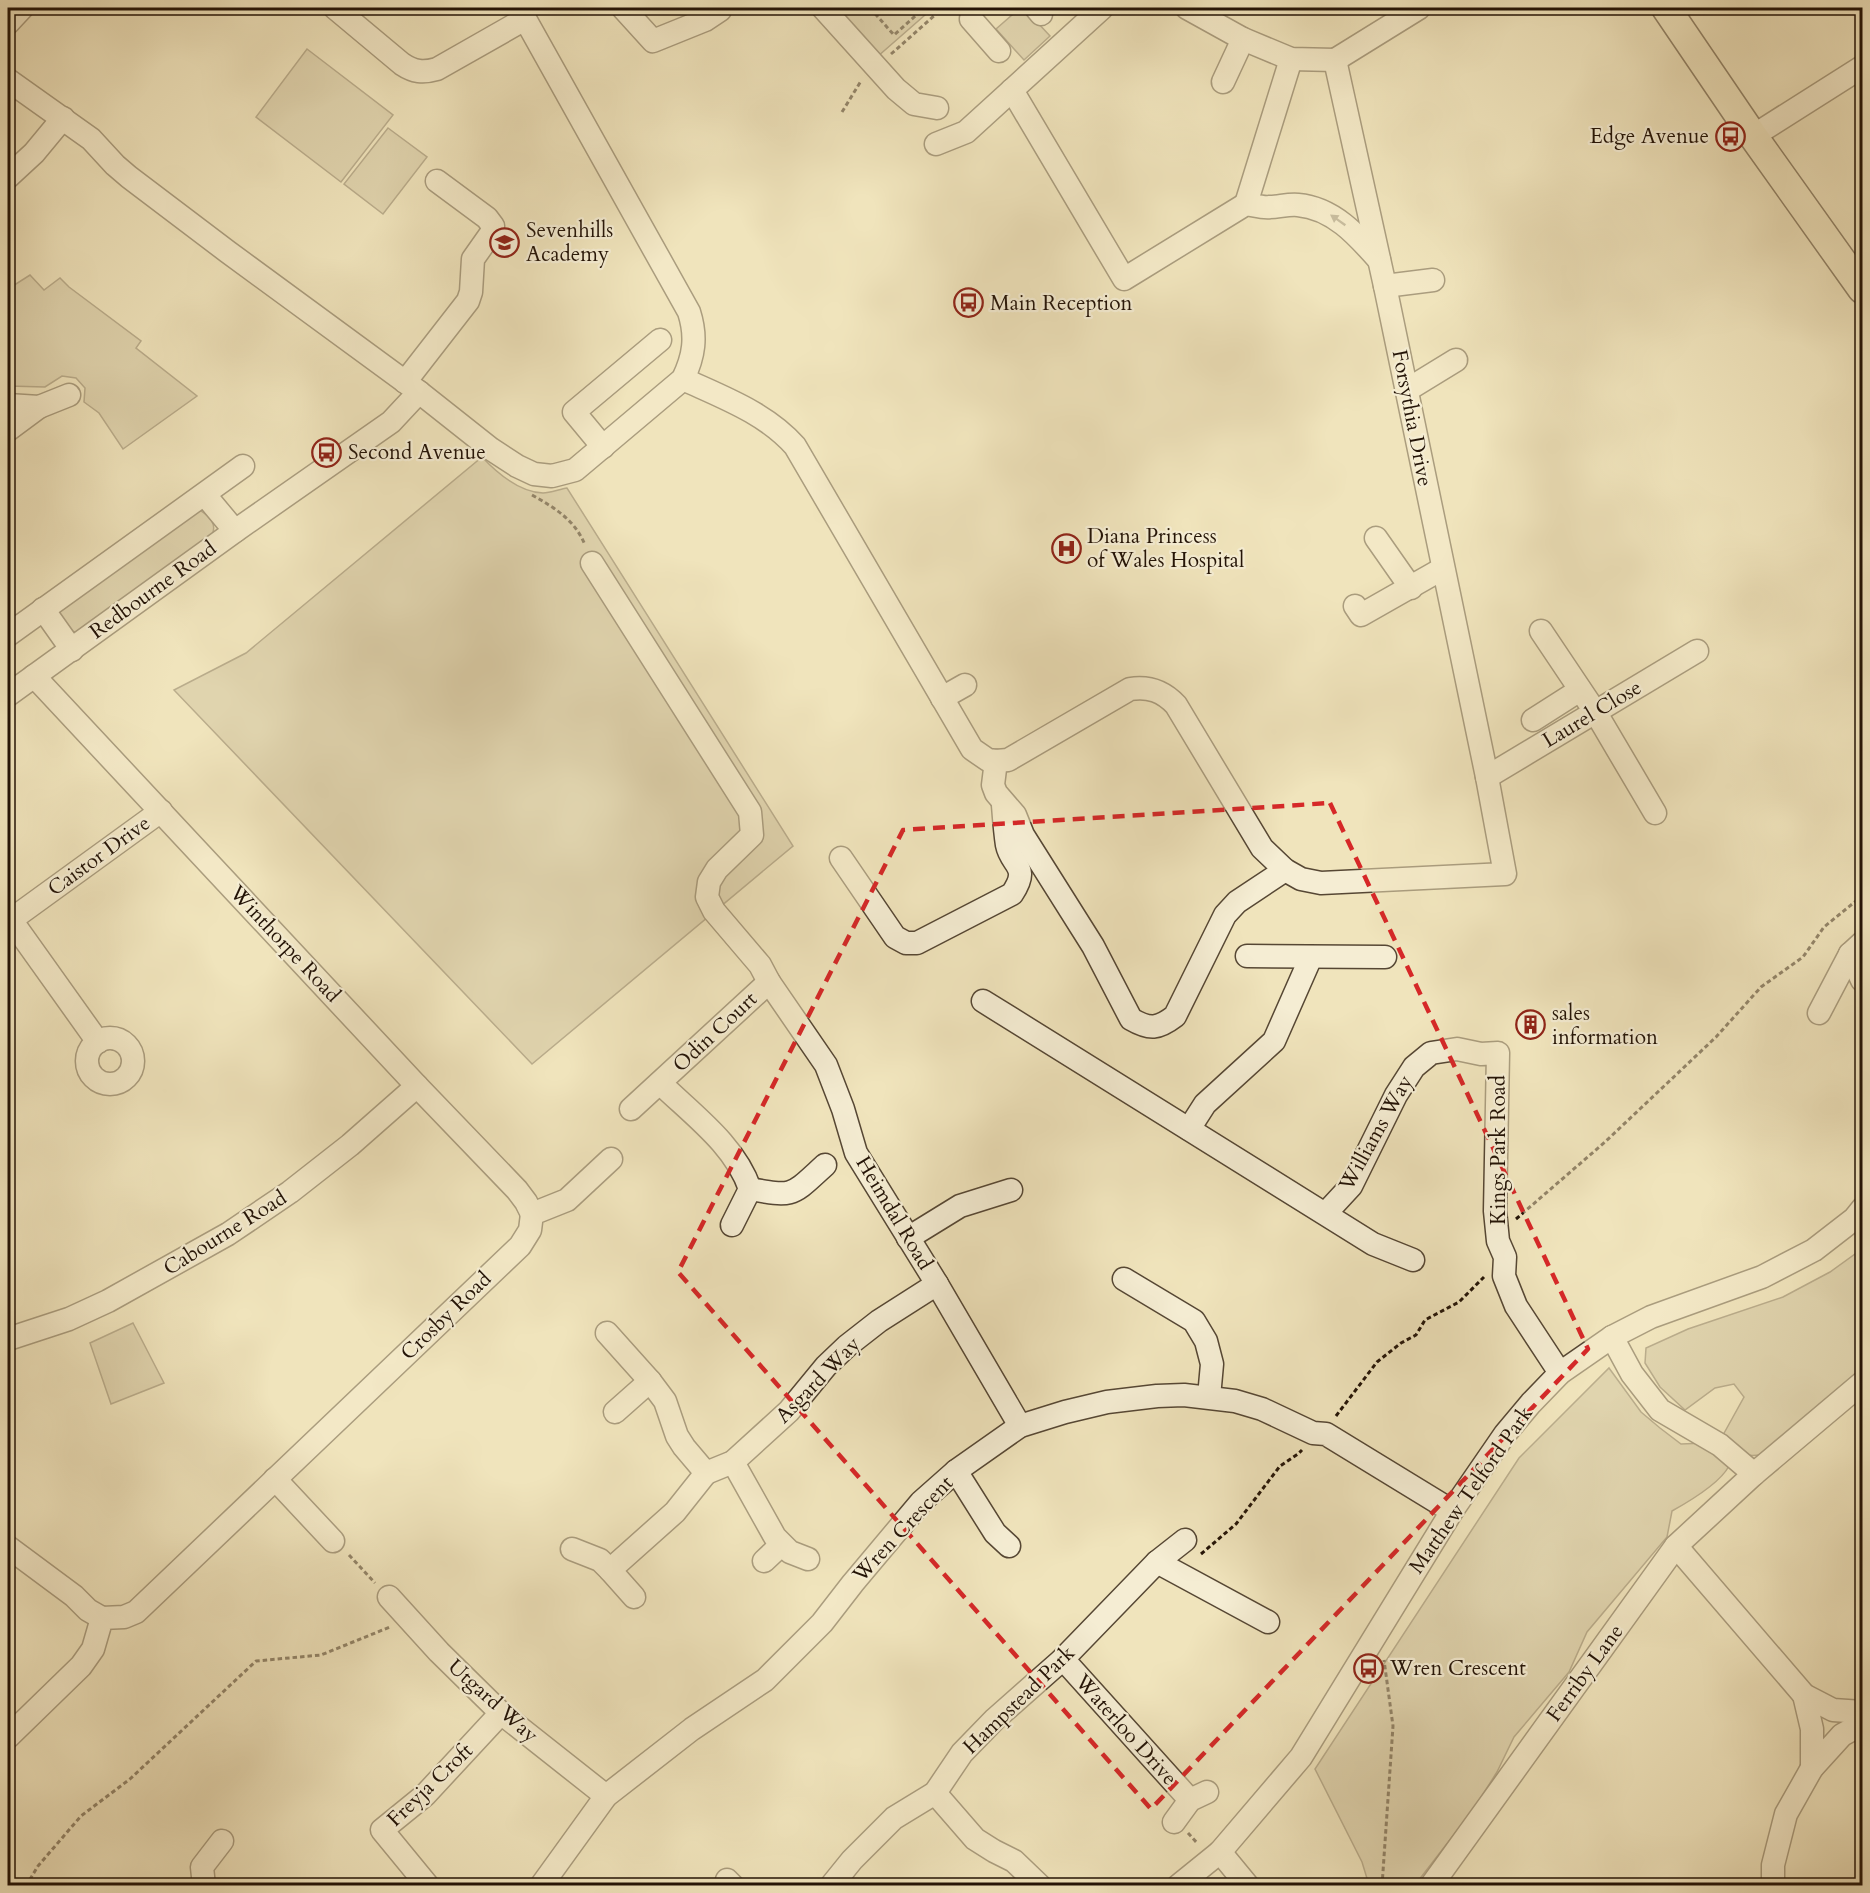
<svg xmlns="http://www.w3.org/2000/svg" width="1870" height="1893" font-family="Cardo,serif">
<rect width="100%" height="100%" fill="#f0e4bc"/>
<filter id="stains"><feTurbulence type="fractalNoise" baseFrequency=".00333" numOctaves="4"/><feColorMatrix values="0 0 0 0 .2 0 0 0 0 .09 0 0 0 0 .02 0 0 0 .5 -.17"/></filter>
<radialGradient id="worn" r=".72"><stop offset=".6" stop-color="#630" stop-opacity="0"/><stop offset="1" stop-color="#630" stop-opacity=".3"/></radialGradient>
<g fill="#cdc09d" stroke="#786a52" stroke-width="1.5">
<path d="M832,8H933L877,57Z"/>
<path d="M1020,8H1024L1050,36L1024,60L996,29Z"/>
<path d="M307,49L393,115L341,182L256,117Z"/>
<path d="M388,128L427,157L383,214L344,184Z"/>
<path d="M30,275L44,290L60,278L69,287L141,341L136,348L197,396L123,449L99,413L84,402L85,388L76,378L62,376L45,387L8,386V289Z"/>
<path d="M482,457C498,474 519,492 543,493C550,493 560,489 567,488L793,846L532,1064L174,690L246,653Z"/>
<path d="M201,511C210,517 217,524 212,535L76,632L70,631L57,619L60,608L192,512Z"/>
<path d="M1862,1249V1368L1762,1454C1742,1460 1736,1448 1723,1435L1744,1397L1734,1384L1715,1388L1685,1410L1660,1387L1645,1363L1646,1348L1688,1329L1783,1297L1830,1272Z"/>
<path d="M133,1323L164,1383L111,1404L90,1343Z"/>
<path d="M1609,1368L1641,1412L1660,1428L1681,1444L1705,1443L1729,1466C1720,1483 1690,1501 1672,1511L1667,1537L1587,1632L1569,1672L1514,1737L1497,1772L1473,1810L1415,1885H1369L1362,1862L1315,1769L1519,1458Z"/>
</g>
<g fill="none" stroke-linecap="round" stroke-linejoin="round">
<defs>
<g id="minor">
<path d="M335,8L402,64C414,72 423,73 437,69L525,19"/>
<path d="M623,8L653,41L705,20L720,10"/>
<path d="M823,8L896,89L914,104L937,108"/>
<path d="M1036,8L1041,14"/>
<path d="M1187,8L1243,39L1291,59L1335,60"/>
<path d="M971,19L999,51"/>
<path d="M8,23L22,8"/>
<path d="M1335,60L1419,8"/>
<path d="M8,80L91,139L115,165L129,177L228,252L419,392L491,449L517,466L534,474L552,476L575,470L683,379C694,356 697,337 689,312L519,8"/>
<path d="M1223,82L1243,39"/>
<path d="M1012,90L1124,279L1246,204C1254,205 1262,208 1270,207C1279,207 1288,204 1298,205C1333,208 1357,235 1379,260"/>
<path d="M1753,136L1862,67"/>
<path d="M936,144L966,132L1102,8"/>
<path d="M8,177L34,153L63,118"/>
<path d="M1246,204L1291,59"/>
<path d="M1385,286L1433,280"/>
<path d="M683,379C722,397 766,413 795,446L972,749L988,760L996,761L1008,760L1130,689C1149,686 1163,691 1176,705L1262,848L1285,870L1301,879L1321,883L1505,874L1487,777L1385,286L1335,60"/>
<path d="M405,382L468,301L471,292L473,259L492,232L493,226L487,218L437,181"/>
<path d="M1407,390L1456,360"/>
<path d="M8,405L39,407L69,395"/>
<path d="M8,430L39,407"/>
<path d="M603,447L574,412L660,340"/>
<path d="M205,495L235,531"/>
<path d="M1376,538L1411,588"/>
<path d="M592,563L750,812L752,835L717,869L709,882L707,897L714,911L760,965L769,982L826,1065L843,1109L856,1153L937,1284L1020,1426"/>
<path d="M1355,606L1361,615L1442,569"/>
<path d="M43,609L72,650"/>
<path d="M1541,631L1596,713L1655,813"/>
<path d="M8,635L243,466"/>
<path d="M34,676L417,1086L517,1190L526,1202L532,1214"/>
<path d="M8,695L235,531L391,422L419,392"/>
<path d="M942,698L965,685"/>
<path d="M1533,720L1580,690"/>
<path d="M996,761L993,785L996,793L1015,815L1023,835L1093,946L1131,1019C1150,1030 1158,1029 1175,1016L1225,915L1237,902L1285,870"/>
<path d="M1487,777L1697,651"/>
<path d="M841,858L895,937L906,943H917L1012,894C1031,866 1011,866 1007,845C1005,832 1004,818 1003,805"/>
<path d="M11,920L98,1042"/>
<path d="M8,922L161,811"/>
<path d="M1850,954L1862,980"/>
<path d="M1247,956L1385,957"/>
<path d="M983,1001L1373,1244L1413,1260"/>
<path d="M1819,1013L1850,954L1862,943"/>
<circle cx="110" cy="1061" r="23"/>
<path d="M660,1083C693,1115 735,1145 750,1189L732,1225"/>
<path d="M631,1109L769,982"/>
<path d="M1189,1129L1205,1104L1274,1041L1311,957"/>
<path d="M750,1189C795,1197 791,1196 825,1165"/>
<path d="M1326,1213L1351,1186L1396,1095L1414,1067L1431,1053L1457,1049L1481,1054L1498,1053L1495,1211L1498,1241L1505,1257L1504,1276L1516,1306L1560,1373"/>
<path d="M908,1238L960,1206L1011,1190"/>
<path d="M1124,1279L1194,1321L1206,1341L1212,1364L1209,1397"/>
<path d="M607,1333L650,1381"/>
<path d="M1612,1337L1632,1374L1660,1410L1720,1445L1754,1474"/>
<path d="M8,1339L69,1319L108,1301L228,1234L290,1192L350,1145L417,1086"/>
<path d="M615,1412L650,1381L665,1401L677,1436L684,1447L706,1473L733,1462L789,1411L826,1366L847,1346L879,1321L937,1284"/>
<path d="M733,1462L775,1537L790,1552L808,1559"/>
<path d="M956,1471L995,1533L1009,1546"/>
<path d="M275,1479L333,1541"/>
<path d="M1676,1546L1804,1695L1833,1710L1862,1712"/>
<path d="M8,1547L74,1596L88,1610L102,1618"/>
<path d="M572,1549L600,1560L610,1570"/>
<path d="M764,1561L781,1545"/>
<path d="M1157,1562L1268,1622"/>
<path d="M389,1597L439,1652L501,1713L606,1796"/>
<path d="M634,1597L610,1570L675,1512L706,1473"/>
<path d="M1063,1659L1190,1800"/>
<path d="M1804,1695L1812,1729V1768"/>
<path d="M8,1737L81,1666L93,1649L102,1618L124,1617L136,1612L520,1246L530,1230L532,1214L567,1200L611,1159"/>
<path d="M935,1793L975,1839L994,1851L1014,1861L1040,1886"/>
<path d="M1174,1822L1190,1800L1207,1792"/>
<path d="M1220,1852L1248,1886"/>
<path d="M727,1880L733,1886"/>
<path d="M204,1886L202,1867L222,1841"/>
<path d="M428,1886L382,1830L425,1795L501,1713"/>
<path d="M541,1886L606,1796L692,1729L765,1680L822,1623L853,1583L921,1502L956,1471L1020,1426L1065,1412L1107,1402L1157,1396L1184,1395L1235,1401L1262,1409L1313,1433L1326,1434L1452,1511"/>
<path d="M831,1886L852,1860L894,1818L935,1793L962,1753L995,1719L1063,1659L1157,1562L1185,1540"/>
<path d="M1178,1886L1220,1852L1301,1757L1452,1511L1505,1434L1531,1403L1560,1373L1612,1337L1651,1317L1762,1277L1814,1250L1854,1219L1862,1209"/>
<path d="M1431,1886L1676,1546L1754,1474L1862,1383"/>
<path d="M1773,1886V1865L1786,1814L1812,1768L1842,1735L1862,1724"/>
</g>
<path id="major" d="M1666,8L1753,136L1862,289"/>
</defs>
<use href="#minor" stroke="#564734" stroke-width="25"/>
<use href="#major" stroke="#231306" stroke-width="31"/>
<g stroke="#231306" stroke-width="3" stroke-dasharray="4.5 3" stroke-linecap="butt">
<path d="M870,8L894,35L924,8"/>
<path d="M891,54L943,8"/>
<path d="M842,112L861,81"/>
<path d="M532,495C555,508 575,520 585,545"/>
<path d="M1516,1219L1605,1142L1716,1037L1761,987L1803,957L1824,927L1862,896"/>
<path d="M1336,1416L1377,1362L1401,1343L1416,1335L1425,1320L1459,1302L1484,1277"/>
<path d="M1201,1554L1236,1524L1280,1466L1298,1454L1302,1450"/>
<path d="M349,1555L375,1583"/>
<path d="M1188,1833L1198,1844"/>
<path d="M26,1886L38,1866L81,1816L130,1779L256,1661L321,1655L390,1627"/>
<path d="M1382,1886L1393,1726L1384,1660"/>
</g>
<use href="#minor" stroke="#f5edd3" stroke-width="22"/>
<use href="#major" stroke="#f0e4bc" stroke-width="28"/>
</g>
<defs><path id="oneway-solid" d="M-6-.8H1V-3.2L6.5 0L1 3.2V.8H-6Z" transform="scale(1.5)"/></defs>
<use fill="#968b77" href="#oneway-solid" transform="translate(1338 220) rotate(-145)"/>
<path d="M0 0H1870V1893H0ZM1330,803L1588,1349L1151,1809L678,1272L903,830Z" fill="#f0e4bc" fill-opacity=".55" fill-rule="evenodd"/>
<path fill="none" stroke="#d62828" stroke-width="4.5" stroke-dasharray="12 8" stroke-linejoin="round" d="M1330,803L1588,1349L1151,1809L678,1272L903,830Z"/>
<defs>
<symbol id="bus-ring" viewBox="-11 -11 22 22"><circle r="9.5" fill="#f5edd3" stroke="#8f2418" stroke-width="1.5"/><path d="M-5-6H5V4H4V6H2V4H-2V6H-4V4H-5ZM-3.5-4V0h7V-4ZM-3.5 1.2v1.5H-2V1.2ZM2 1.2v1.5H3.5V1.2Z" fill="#8f2418"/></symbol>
<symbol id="school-ring" viewBox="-11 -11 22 22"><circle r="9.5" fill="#f5edd3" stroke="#8f2418" stroke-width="1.5"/><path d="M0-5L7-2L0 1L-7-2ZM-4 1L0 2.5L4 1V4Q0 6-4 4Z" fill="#8f2418"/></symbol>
<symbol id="hospital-ring" viewBox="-11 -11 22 22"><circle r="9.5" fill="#f5edd3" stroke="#8f2418" stroke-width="1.5"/><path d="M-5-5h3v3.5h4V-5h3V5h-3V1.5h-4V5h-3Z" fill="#8f2418"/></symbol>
<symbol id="building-ring" viewBox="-11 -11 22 22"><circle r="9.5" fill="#f5edd3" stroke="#8f2418" stroke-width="1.5"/><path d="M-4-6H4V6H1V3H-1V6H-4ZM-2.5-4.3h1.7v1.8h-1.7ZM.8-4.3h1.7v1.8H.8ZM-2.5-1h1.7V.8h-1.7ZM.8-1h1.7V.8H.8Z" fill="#8f2418"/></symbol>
</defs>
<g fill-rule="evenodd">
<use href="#bus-ring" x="1714" y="120" width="33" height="33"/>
<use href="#school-ring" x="488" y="226" width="33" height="33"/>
<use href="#bus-ring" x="952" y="286" width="33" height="33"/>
<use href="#bus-ring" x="310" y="436" width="33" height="33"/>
<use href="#hospital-ring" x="1050" y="532" width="33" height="33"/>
<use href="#building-ring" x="1514" y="1008" width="33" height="33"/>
<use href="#bus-ring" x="1352" y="1652" width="33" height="33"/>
</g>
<g text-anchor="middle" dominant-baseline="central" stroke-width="4.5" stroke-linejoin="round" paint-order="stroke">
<g font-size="21" fill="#231306" stroke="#f5edd3" text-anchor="start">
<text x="1709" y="136" text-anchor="end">Edge Avenue</text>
<text x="526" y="230">Sevenhills<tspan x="526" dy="24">Academy</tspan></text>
<text x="990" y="303">Main Reception</text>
<text x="348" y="452">Second Avenue</text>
<text x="1087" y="536">Diana Princess<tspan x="1087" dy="24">of Wales Hospital</tspan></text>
<text x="1552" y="1013">sales<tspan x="1552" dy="24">information</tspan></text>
<text x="1390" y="1668">Wren Crescent</text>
</g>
<g font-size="21" fill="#231306" stroke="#f5edd3">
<text transform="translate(1412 418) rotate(79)">Forsythia Drive</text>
<text transform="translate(153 590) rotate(-36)">Redbourne Road</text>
<text transform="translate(1592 714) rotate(-31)">Laurel Close</text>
<text transform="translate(99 856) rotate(-36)">Caistor Drive</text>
<text transform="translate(285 944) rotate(47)">Winthorpe Road</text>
<text transform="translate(715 1032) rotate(-43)">Odin Court</text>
<text transform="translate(1376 1133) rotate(-61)">Williams Way</text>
<text transform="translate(1498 1150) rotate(-90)">Kings Park Road</text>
<text transform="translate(894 1213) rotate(59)">Heimdal Road</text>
<text transform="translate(225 1233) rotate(-32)">Cabourne Road</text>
<text transform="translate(446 1316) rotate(-44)">Crosby Road</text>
<text transform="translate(818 1380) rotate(-46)">Asgard Way</text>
<text transform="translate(1471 1490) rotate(-55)">Matthew Telford Park</text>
<text transform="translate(903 1529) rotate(-47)">Wren Crescent</text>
<text transform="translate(1585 1673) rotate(-54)">Ferriby Lane</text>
<text transform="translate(1019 1700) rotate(-44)">Hampstead Park</text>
<text transform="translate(493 1701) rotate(42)">Utgard Way</text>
<text transform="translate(1126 1730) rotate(48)">Waterloo Drive</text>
<text transform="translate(430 1785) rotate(-44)">Freyja Croft</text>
</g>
</g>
<rect width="1870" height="1893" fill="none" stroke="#f0e4bc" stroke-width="30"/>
<rect x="9" y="9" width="1852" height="1875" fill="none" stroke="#231306" stroke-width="3"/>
<rect x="15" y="15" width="1840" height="1863" fill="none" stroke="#231306" stroke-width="1.5"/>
<rect width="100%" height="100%" filter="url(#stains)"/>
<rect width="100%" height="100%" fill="url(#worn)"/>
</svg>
